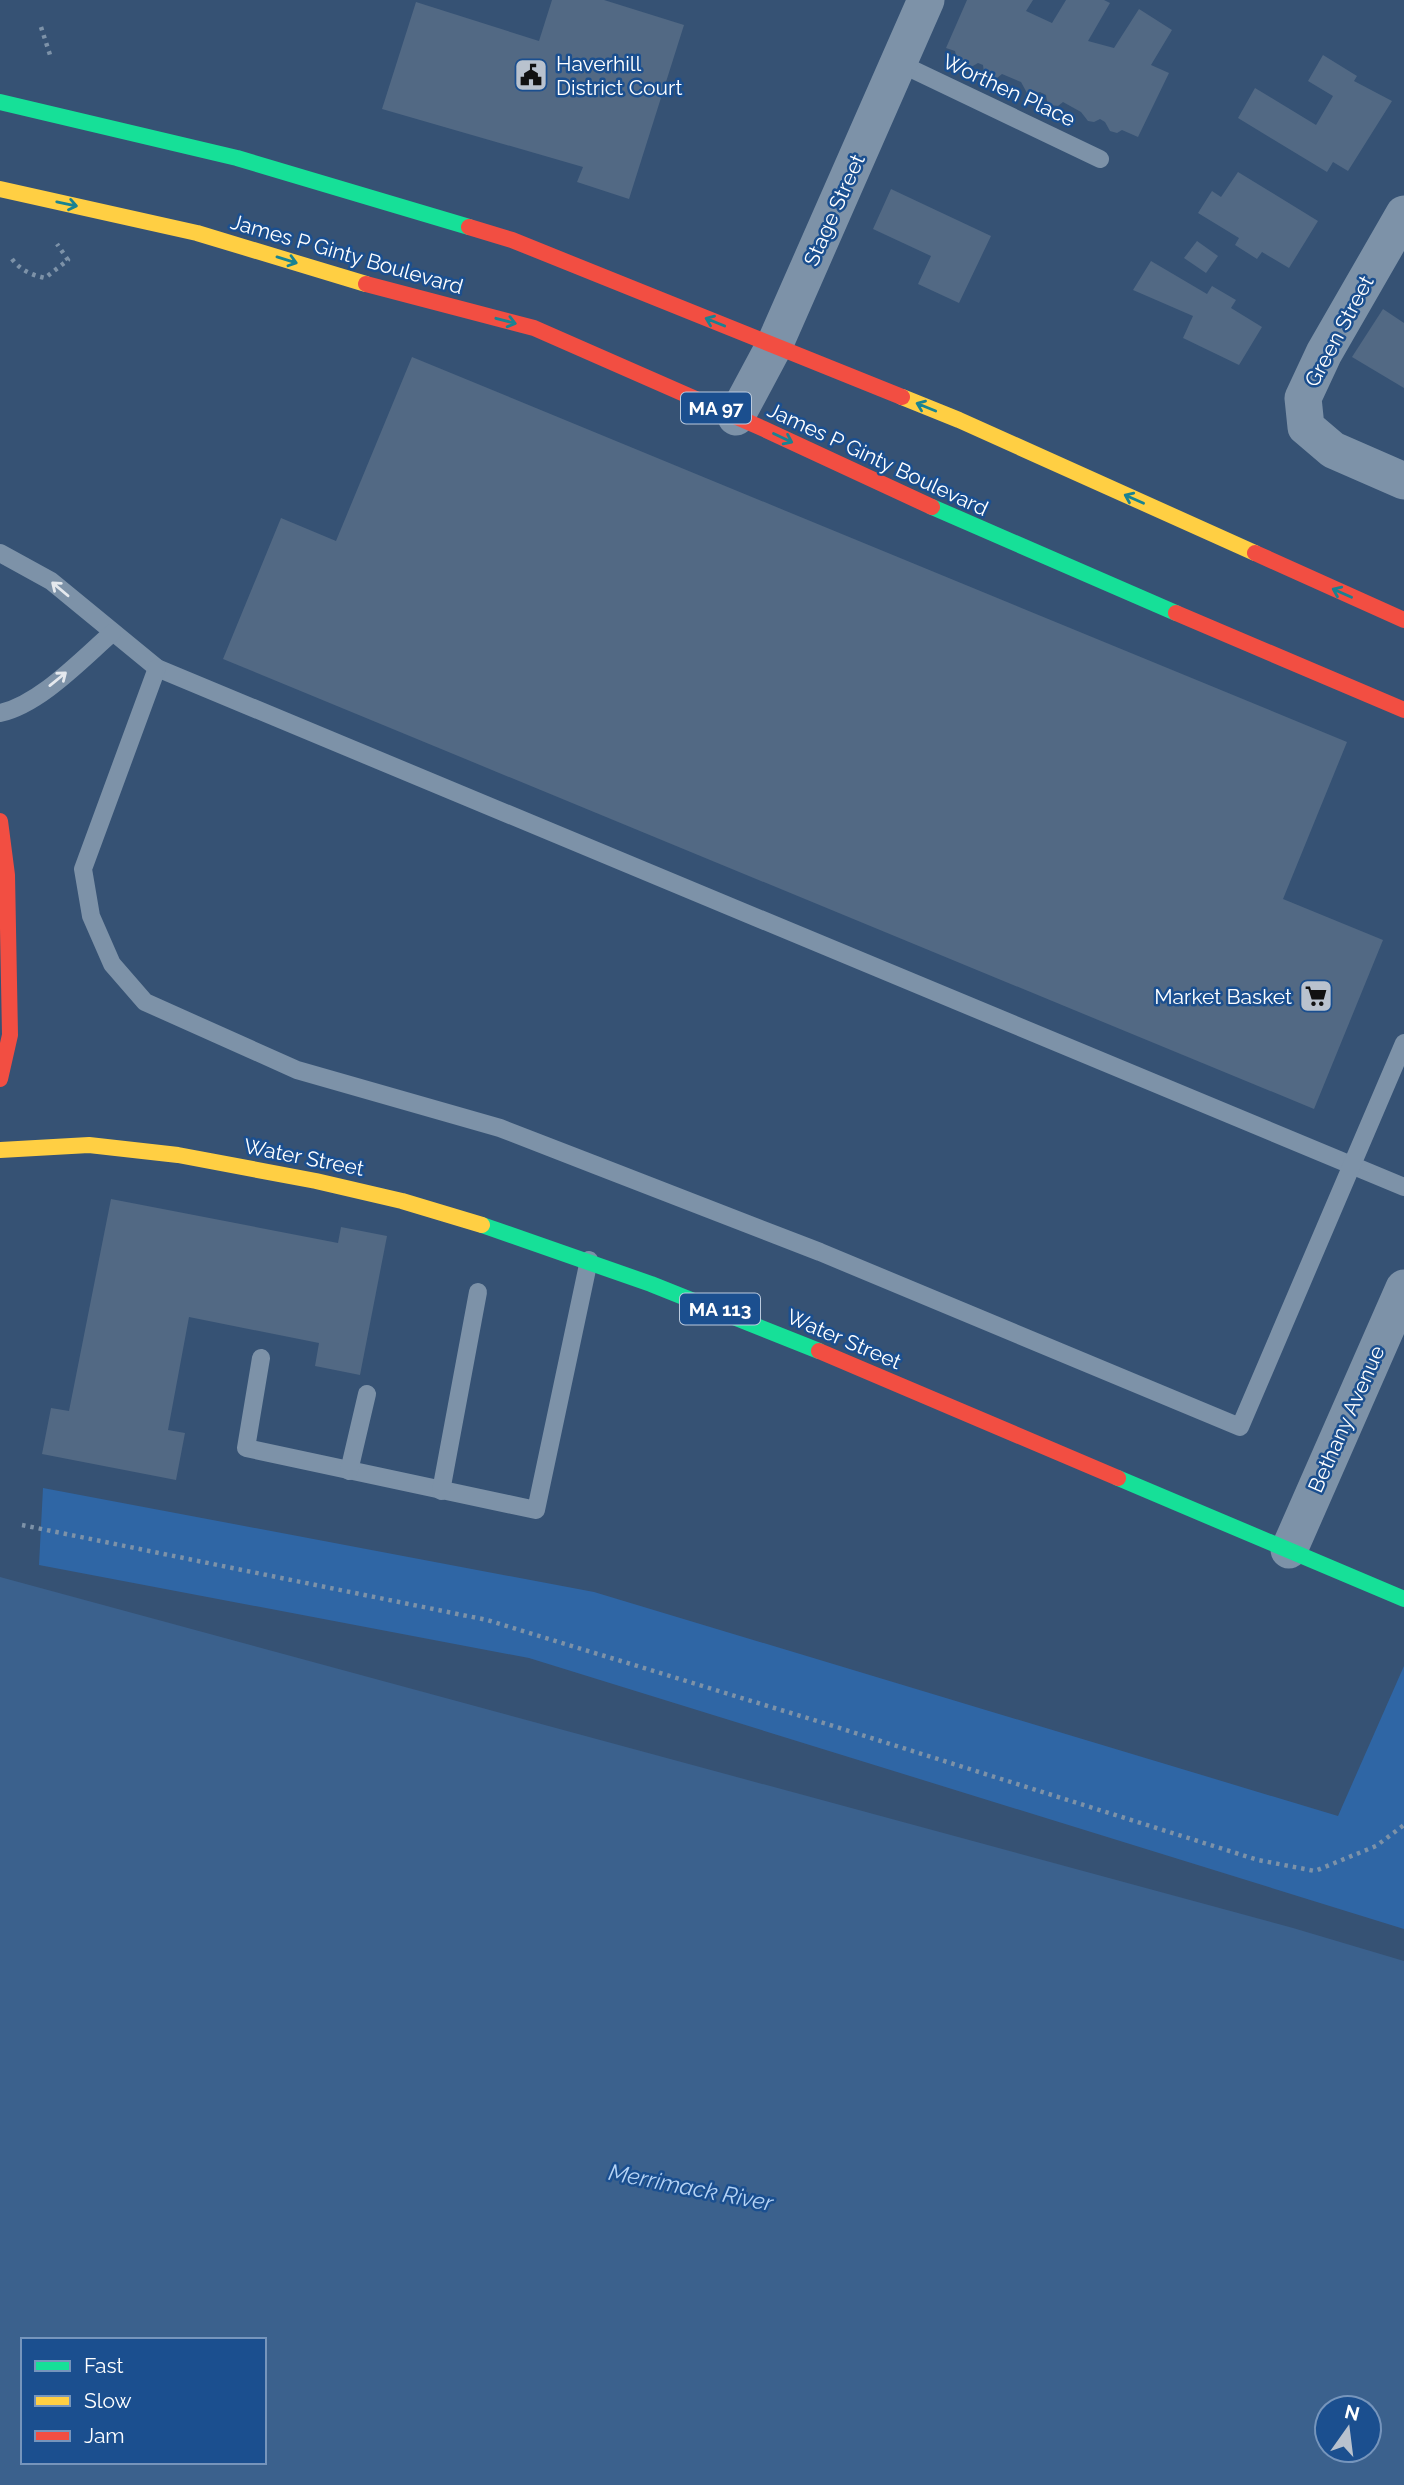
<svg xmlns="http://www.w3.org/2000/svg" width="1404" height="2485" font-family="Raleway,sans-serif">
<rect width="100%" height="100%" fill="#365274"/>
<path fill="#2f66a5" d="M43,1488L594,1592L1338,1816L1404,1666V1929L529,1658L39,1565Z"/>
<path fill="#3b618d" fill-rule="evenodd" d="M0,1577L1293,1928L1404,1961V2485H0ZM23,2340H264V2462H23ZM1327,2408H1369V2450H1327Z"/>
<g fill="#526984">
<path d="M552,0H604L684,25L629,199L577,182L583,167L382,109L416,2L539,41Z"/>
<path d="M967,0H1033L1026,11L1052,23L1066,0H1104L1110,3L1088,41L1114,48L1139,9L1172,30L1151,65L1169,73L1138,137L1122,130L1117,133L1110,131L1105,122L1100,119L1094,122L1088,121L1081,112L1063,102L1058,106L1051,105L1047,101L1046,95L1040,92L1034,94L1027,93L1021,82L1002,74L997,78H990L984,73L983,65L978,63L971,67L963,66L957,60L955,51L946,48Z"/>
<path d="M1323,55L1357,76L1354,81L1392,101L1348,171L1333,162L1327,172L1238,118L1255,88L1316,125L1333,96L1308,81Z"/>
<path d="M1238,172L1318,221L1289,268L1262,252L1257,259L1235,245L1239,238L1198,213L1212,191L1221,197Z"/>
<path d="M891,189L991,236L959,303L918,284L931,256L873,229Z"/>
<path d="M1197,241L1218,256L1206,273L1184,258Z"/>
<path d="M1151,261L1207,294L1212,286L1236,300L1231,308L1262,327L1239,365L1183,338L1193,316L1133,290Z"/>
<path d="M1383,309L1404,323V388L1352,357Z"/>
<path d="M412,357L1347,742L1283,899L1383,940L1314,1109L223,659L281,518L336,541Z"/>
<path d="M111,1199L338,1243L341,1227L387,1236L360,1375L315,1366L319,1343L189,1317L168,1430L185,1433L176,1480L42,1454L51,1408L69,1411Z"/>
</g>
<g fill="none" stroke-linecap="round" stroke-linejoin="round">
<g stroke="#7d92a8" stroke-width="4.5" stroke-dasharray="3.5 5" stroke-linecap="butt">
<path d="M41,27L51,58"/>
<path d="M12,259C20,270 32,275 45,278L68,260L57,244"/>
<path d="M22,1525L487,1620L830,1725L1258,1860L1315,1871L1376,1846L1404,1825"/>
</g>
<g stroke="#7d92a8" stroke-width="18">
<path d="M899,63L1100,159"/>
<path d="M0,553L51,581L157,668L1404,1187"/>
<path d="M157,668L83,869L91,916L112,964L145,1002L297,1070L500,1128L598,1166L820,1252L1240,1427L1404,1043"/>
<path d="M0,713C40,704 81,660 112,633"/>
<path d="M261,1358L246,1448L536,1510L589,1260"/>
<path d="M349,1471L367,1394"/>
<path d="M441,1491L478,1292"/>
</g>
<g stroke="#7d92a8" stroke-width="37">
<path d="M1404,214L1324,353L1303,398L1306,427L1333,450L1404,481"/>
<path d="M736,417L774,346L926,0"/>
<path d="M1289,1550L1404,1288"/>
</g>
<g stroke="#16e098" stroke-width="16">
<path d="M0,102L237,158L469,227"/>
<path d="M932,507L1176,613"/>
<path d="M482,1225L651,1284L819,1351"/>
<path d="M1118,1478L1404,1599"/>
</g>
<g stroke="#ffcf43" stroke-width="16">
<path d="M0,189L197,233L366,284"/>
<path d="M902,397L959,420L1255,553"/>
<path d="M0,1150L89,1145L178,1155L316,1181L402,1201L482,1225"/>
</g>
<g stroke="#f24e42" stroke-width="16">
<path d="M469,227L512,240L902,397"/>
<path d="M366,284L534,328L764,429L932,507"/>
<path d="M1255,553L1404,620"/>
<path d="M1176,613L1404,710"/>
<path d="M0,821L7,875L10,1035L0,1079"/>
<path d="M819,1351L1118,1478"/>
</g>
</g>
<defs><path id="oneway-shaft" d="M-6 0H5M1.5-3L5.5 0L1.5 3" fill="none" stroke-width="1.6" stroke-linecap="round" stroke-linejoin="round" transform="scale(1.75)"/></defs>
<g stroke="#198292">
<use href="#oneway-shaft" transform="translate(67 204) rotate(12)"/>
<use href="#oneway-shaft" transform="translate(287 260) rotate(17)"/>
<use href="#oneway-shaft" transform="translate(506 321) rotate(15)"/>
<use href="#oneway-shaft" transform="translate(715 322) rotate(-158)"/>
<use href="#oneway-shaft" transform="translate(926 407) rotate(-158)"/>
<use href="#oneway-shaft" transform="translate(783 438) rotate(25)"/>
<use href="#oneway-shaft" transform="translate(1134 499) rotate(-156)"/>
<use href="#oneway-shaft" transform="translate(1342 593) rotate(-156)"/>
</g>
<g stroke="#e5e9ee">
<use href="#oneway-shaft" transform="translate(60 589) rotate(-140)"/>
<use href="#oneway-shaft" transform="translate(58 679) rotate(-39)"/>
</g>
<defs>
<symbol id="civic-square" viewBox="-11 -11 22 22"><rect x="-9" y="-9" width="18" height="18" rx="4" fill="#b9c2ce" stroke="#1b4f8f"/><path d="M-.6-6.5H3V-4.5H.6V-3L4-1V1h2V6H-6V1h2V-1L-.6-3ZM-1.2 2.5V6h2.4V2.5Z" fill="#111"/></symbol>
<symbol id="supermarket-square" viewBox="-11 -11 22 22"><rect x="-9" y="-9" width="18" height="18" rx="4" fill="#b9c2ce" stroke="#1b4f8f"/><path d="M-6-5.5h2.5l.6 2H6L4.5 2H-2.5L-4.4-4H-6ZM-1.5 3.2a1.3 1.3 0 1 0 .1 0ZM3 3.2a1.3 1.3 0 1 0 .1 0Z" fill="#111"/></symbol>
</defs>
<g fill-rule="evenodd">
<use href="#civic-square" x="512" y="56" width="38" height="38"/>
<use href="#supermarket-square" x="1297" y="977" width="38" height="38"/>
</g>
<g text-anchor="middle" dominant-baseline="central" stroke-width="5" stroke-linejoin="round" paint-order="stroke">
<g fill="#1b4f8f" stroke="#bbcadd" stroke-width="2">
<rect x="681" y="392.5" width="70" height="31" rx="5"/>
<rect x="680" y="1293.5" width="80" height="31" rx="5"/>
</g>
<g font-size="19" font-weight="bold" fill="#fff">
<text x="716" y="408">MA 97</text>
<text x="720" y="1309">MA 113</text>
</g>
<g font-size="21" fill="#fff" stroke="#1b4f8f" text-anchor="start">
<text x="556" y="63">Haverhill<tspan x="556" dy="24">District Court</tspan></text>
<text x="1292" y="996" text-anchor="end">Market Basket</text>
</g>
<g font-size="21" fill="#fff" stroke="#1b4f8f">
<text transform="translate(1009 90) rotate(25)">Worthen Place</text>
<text transform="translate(834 210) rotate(-66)">Stage Street</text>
<text transform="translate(347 254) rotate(16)">James P Ginty Boulevard</text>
<text transform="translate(1339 331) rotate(-62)">Green Street</text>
<text transform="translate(878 459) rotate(25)">James P Ginty Boulevard</text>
<text transform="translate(304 1157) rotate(11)">Water Street</text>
<text transform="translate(844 1339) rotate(23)">Water Street</text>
<text transform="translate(1346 1419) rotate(-66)">Bethany Avenue</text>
</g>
<g font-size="23" font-style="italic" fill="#b5d3f5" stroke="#1b4f8f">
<text transform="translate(691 2187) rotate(11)">Merrimack River</text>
</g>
</g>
<rect x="21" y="2338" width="245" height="126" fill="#1b4f8f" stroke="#7695bc" stroke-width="2"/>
<rect x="35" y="2361" width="35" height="10" fill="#16e098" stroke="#7695bc" stroke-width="2"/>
<text x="84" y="2373" font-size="21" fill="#ffffff">Fast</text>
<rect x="35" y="2396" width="35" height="10" fill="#ffcf43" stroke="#7695bc" stroke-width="2"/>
<text x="84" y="2408" font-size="21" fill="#ffffff">Slow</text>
<rect x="35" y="2431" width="35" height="10" fill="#f24e42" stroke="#7695bc" stroke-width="2"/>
<text x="84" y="2443" font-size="21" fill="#ffffff">Jam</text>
<g transform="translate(1348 2429) rotate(14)"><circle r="33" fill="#1b4f8f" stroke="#7695bc" stroke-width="2"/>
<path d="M0-5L12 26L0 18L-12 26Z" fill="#b9c2ce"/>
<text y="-10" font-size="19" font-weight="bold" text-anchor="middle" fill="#ffffff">N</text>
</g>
</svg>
